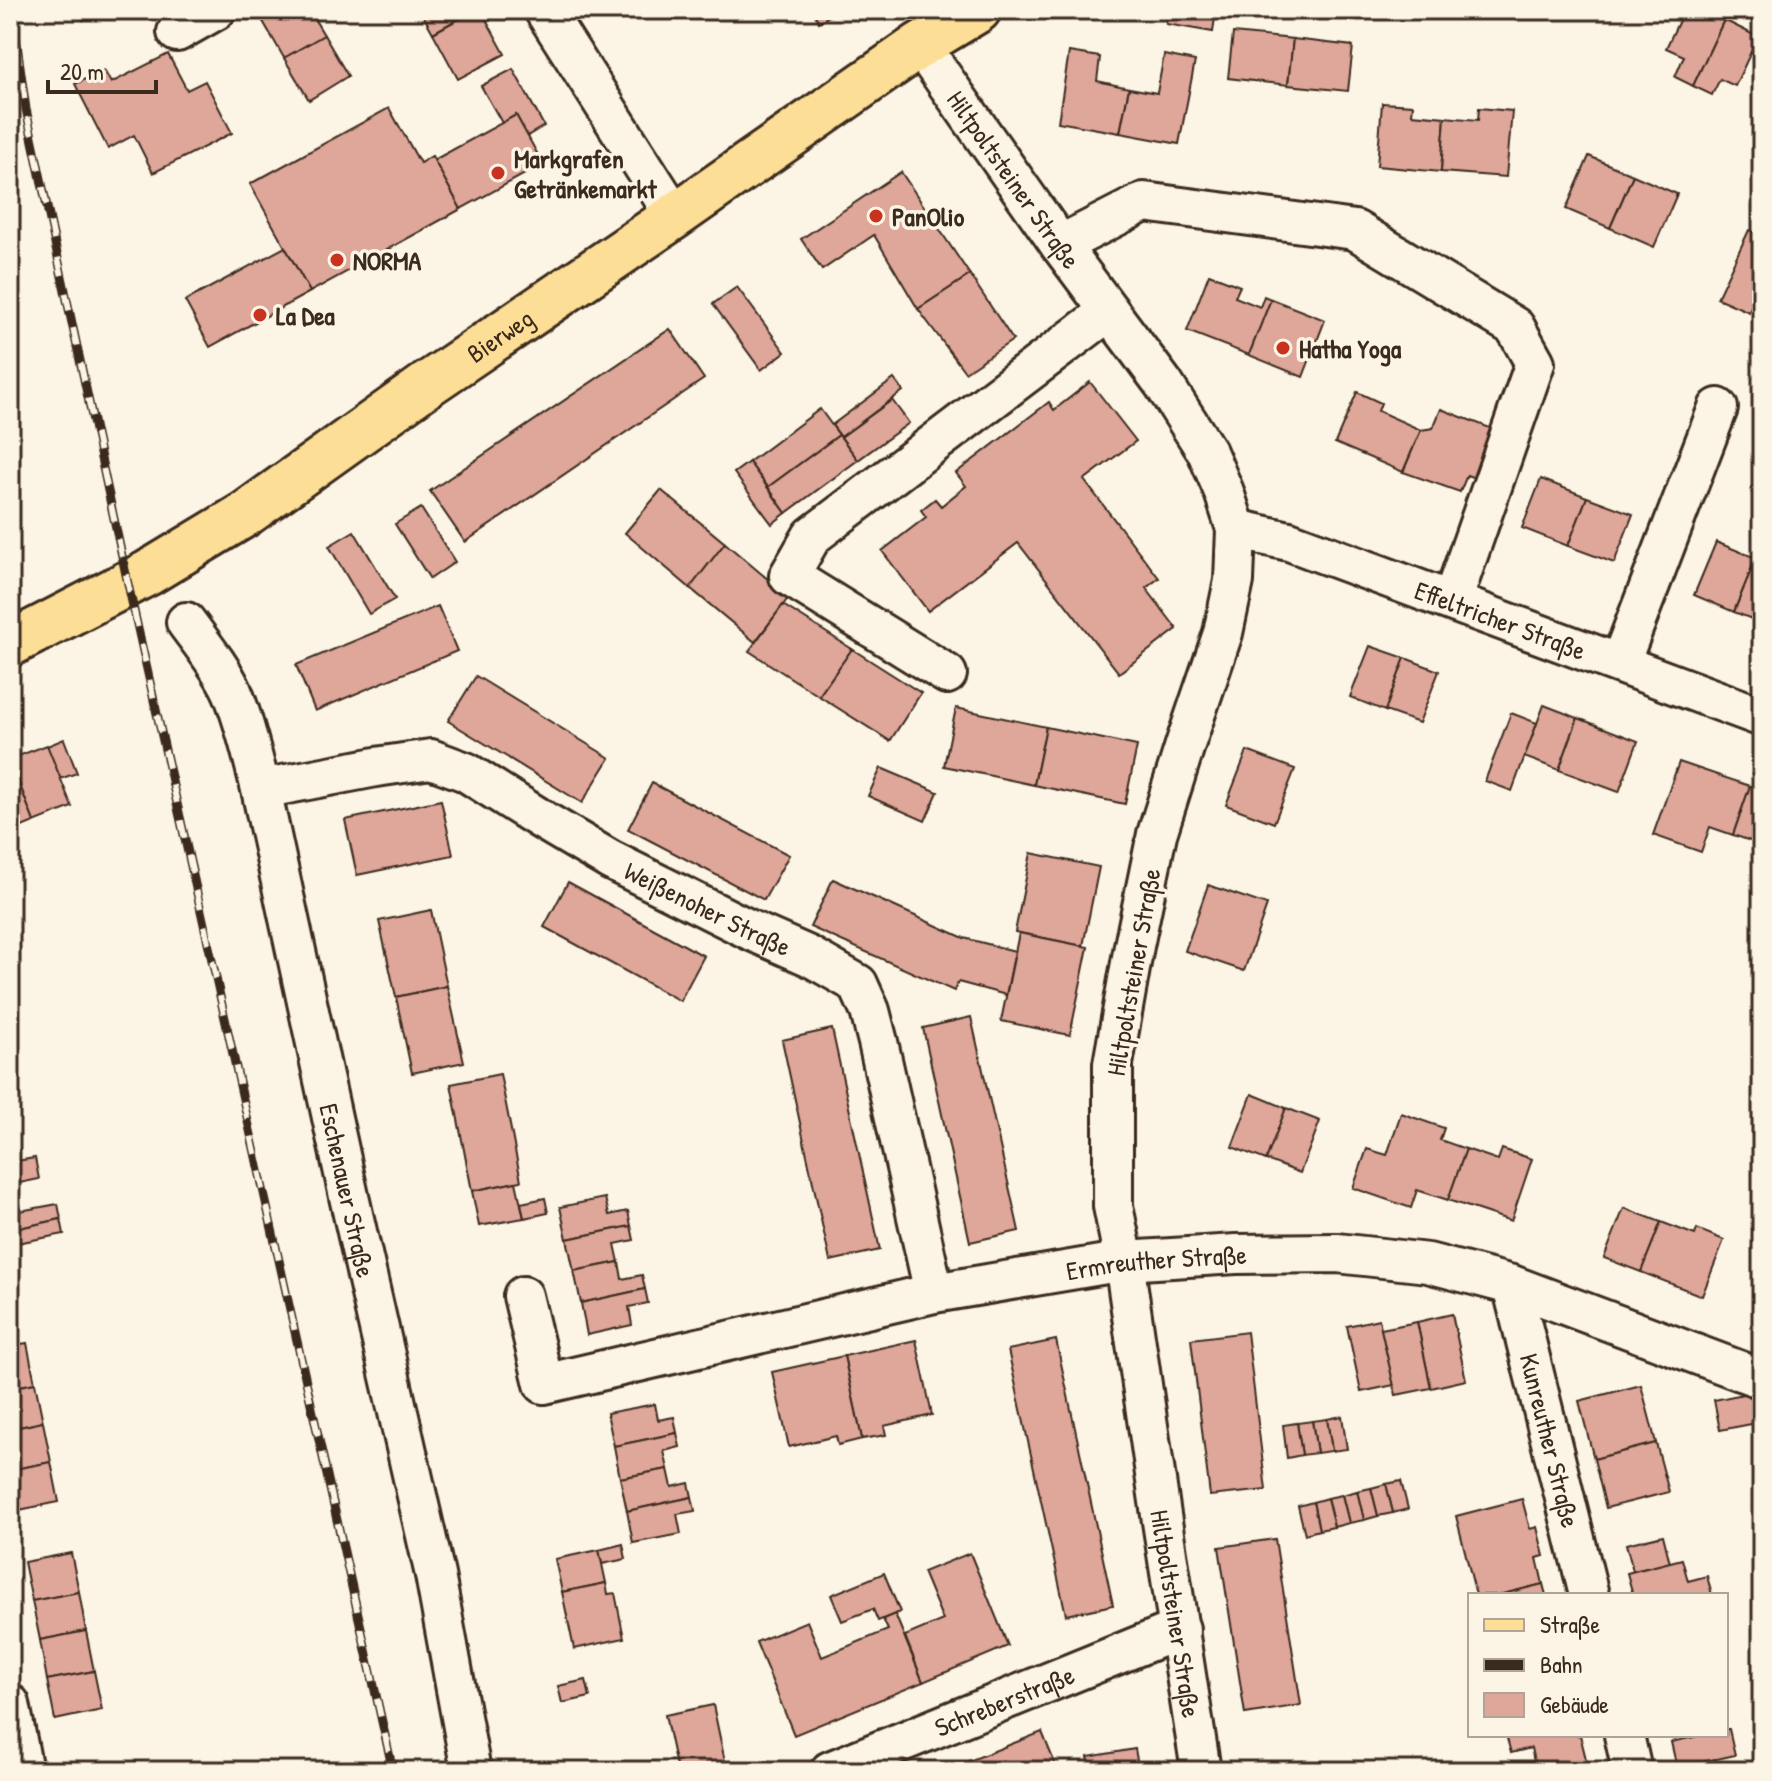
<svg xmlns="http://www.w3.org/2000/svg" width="1772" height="1781" font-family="'Patrick Hand',sans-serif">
<rect width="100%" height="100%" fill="#fcf5e5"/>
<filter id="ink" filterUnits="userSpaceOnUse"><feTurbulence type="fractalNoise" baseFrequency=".0125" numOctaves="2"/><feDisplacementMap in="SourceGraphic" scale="16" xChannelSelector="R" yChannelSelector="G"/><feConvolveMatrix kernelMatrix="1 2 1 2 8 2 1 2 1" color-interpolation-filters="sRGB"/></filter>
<g filter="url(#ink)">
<g fill="#dfa69a" stroke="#3b2a1e" stroke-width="2">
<path d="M78,10H101L83,20Z"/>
<path d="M270,10H309L324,35L284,58L260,16Z"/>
<path d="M420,10H475L433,33Z"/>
<path d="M475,10H481L505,54L458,79L433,33Z"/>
<path d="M812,10H839L819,22Z"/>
<path d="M1168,10H1216L1213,32L1166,24Z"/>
<path d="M1684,10H1702L1724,20L1693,86L1675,77L1684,56L1666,48Z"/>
<path d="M1724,20L1758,37L1735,86L1720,79L1712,95L1693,86Z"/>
<path d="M1233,33L1293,39L1288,85L1228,78Z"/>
<path d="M324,35L348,76L309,100L284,58Z"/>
<path d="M1293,39L1353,46L1348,91L1288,85Z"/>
<path d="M1069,52L1100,57L1097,81L1129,88L1120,133L1058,122Z"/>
<path d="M168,54L187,90L205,81L232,133L153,173L134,135L108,149L75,84L104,70L111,83Z"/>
<path d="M1164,55L1195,61L1179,144L1120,133L1129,88L1157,93Z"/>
<path d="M513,69L544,126L527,136L516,115L502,123L481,86Z"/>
<path d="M1382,103L1413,105L1412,114L1445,117L1441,172L1377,166Z"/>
<path d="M389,108L420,163L432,156L461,209L310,292L250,184Z"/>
<path d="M1479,108L1512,111L1506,177L1441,172L1445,117L1478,120Z"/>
<path d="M516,115L543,164L461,209L434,160Z"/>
<path d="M1589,156L1633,175L1610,228L1566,209Z"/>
<path d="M901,172L970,275L918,309L874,235L822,270L801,239Z"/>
<path d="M1633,175L1677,194L1654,247L1610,228Z"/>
<path d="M1749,230L1762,236V304L1754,300L1749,312L1717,298Z"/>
<path d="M285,247L310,292L210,347L185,301Z"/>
<path d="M1209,274L1240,286L1235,297L1260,307L1264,296L1271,299L1249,355L1187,331Z"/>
<path d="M970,275L1013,340L965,372L918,309Z"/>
<path d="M737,287L785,352L761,370L713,304Z"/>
<path d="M1271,299L1325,320L1303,377L1249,355Z"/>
<path d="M670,329L704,379L465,542L430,491Z"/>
<path d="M894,379L903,391L841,437L832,425Z"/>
<path d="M1090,382L1136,441L1084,480L1159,578L1146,588L1177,629L1119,673L1018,543L928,611L882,551L926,517L921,510L935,499L941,506L966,486L956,473L1049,402L1054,410Z"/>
<path d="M1357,392L1381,403L1378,411L1421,430L1403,472L1335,443Z"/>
<path d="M892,400L909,423L858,460L841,437Z"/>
<path d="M820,409L839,435L768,487L749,462Z"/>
<path d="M1441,409L1503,433L1485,482L1467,475L1460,492L1403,472L1421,430L1433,428Z"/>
<path d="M839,435L858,460L786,513L768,487Z"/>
<path d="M749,462L786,513L772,524L734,473Z"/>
<path d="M1541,479L1587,497L1568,546L1522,528Z"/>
<path d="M661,490L725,543L690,588L625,533Z"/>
<path d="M1587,497L1633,514L1614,563L1568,546Z"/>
<path d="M421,508L455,562L430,579L395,524Z"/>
<path d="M354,531L395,599L369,614L329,546Z"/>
<path d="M1716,542L1756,558L1734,612L1694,595Z"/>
<path d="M725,543L789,597L755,642L690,588Z"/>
<path d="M1756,558L1762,561V623L1734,612Z"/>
<path d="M783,605L852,649L819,696L749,651Z"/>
<path d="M438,606L457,651L315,711L296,665Z"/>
<path d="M1370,646L1405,658L1385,711L1350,697Z"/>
<path d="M852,649L921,693L890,741L819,696Z"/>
<path d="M1405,658L1439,671L1419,723L1385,711Z"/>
<path d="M476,676L610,758L582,803L448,721Z"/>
<path d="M1544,705L1578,718L1559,770L1524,757Z"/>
<path d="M956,708L1046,727L1034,785L944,766Z"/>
<path d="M1511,713L1537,723L1512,791L1485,781Z"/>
<path d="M1578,718L1638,741L1619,792L1559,770Z"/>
<path d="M1046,727L1137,746L1125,804L1034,785Z"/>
<path d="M64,739L77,773L60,779L47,746Z"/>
<path d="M47,745L72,807L34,822L10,759Z"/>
<path d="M1247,751L1295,769L1274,823L1226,805Z"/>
<path d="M10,760L34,822L10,832Z"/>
<path d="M1679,762L1750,786L1733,835L1710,827L1701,852L1653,835Z"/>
<path d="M881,768L938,792L925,821L868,796Z"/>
<path d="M652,783L789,855L764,900L628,829Z"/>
<path d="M1750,786L1762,790V845L1733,835Z"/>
<path d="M441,800L453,855L357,875L345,820Z"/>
<path d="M1031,853L1099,867L1083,946L1015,932Z"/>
<path d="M833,879L964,938L1015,951L1006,995L958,982L954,991L810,927Z"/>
<path d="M568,882L704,956L680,1001L544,927Z"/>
<path d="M1208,885L1267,905L1244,971L1185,951Z"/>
<path d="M431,910L447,986L396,997L379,921Z"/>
<path d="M1019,933L1088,947L1070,1035L1001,1021Z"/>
<path d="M447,986L464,1062L412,1073L396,997Z"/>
<path d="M971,1017L1019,1231L970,1242L923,1028Z"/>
<path d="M832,1029L880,1250L830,1261L782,1040Z"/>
<path d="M500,1074L521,1181L472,1191L451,1084Z"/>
<path d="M1252,1094L1286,1108L1266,1160L1232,1147Z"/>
<path d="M1286,1108L1320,1121L1300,1173L1266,1160Z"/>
<path d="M1401,1113L1444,1128L1440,1140L1466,1149L1448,1200L1417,1190L1411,1208L1353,1188L1367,1149L1387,1155Z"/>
<path d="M1466,1149L1498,1160L1502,1149L1532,1159L1511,1221L1448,1200Z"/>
<path d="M35,1158L39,1179L10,1185V1162Z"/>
<path d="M516,1182L524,1218L479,1226L472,1191Z"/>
<path d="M545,1198L548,1213L524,1218L521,1203Z"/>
<path d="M605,1198L609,1215L628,1211L631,1226L567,1239L560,1207Z"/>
<path d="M58,1204L61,1219L10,1230V1221L16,1220L14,1212Z"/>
<path d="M1624,1208L1661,1222L1641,1272L1604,1258Z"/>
<path d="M61,1219L64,1234L17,1243L16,1236L10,1238V1230Z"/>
<path d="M1661,1222L1695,1235L1697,1229L1724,1240L1702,1296L1641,1272Z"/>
<path d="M631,1226L634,1240L615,1244L619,1262L574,1271L567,1239Z"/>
<path d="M619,1262L622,1279L642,1275L645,1289L581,1303L574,1271Z"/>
<path d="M645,1289L648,1303L629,1307L632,1325L587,1335L581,1303Z"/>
<path d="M1452,1314L1466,1380L1431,1388L1417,1322Z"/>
<path d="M1379,1319L1394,1385L1361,1392L1347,1326Z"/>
<path d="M1417,1322L1431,1388L1396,1395L1381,1329Z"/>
<path d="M1247,1332L1266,1490L1210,1496L1191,1339Z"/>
<path d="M916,1340L932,1415L884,1426L886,1435L862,1439L844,1356Z"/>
<path d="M1056,1340L1113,1605L1066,1615L1008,1350Z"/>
<path d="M27,1343L35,1383L10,1388V1346Z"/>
<path d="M844,1356L862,1439L838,1445L836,1436L789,1447L772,1372Z"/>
<path d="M35,1383L43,1422L10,1429V1388Z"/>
<path d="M1641,1385L1656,1443L1594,1459L1579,1401Z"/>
<path d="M1753,1392L1762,1396V1422L1720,1430L1714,1400Z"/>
<path d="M655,1404L658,1420L674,1417L677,1433L614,1446L607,1413Z"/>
<path d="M1342,1416L1347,1449L1332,1451L1327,1419Z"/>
<path d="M1327,1419L1332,1451L1317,1453L1312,1421Z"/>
<path d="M1312,1421L1317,1453L1302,1455L1297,1423Z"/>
<path d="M43,1422L51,1462L10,1470V1429Z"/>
<path d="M1297,1423L1302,1455L1287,1458L1283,1425Z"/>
<path d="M677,1433L680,1447L664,1451L668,1469L620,1478L614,1446Z"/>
<path d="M1656,1443L1669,1492L1606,1508L1594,1459Z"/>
<path d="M51,1462L59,1502L14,1511L10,1491V1470Z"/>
<path d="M668,1469L672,1487L689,1483L692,1497L627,1511L620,1478Z"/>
<path d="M1401,1481L1408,1509L1393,1513L1386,1484Z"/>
<path d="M1386,1484L1393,1513L1378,1516L1371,1488Z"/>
<path d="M1371,1488L1378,1516L1364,1520L1357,1491Z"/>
<path d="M1357,1491L1364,1520L1349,1523L1342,1495Z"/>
<path d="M1342,1495L1349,1523L1334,1527L1327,1498Z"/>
<path d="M692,1497L695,1511L677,1514L681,1534L633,1543L627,1511Z"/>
<path d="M1327,1498L1334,1527L1319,1530L1313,1502Z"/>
<path d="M1522,1499L1530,1529L1537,1527L1544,1556L1537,1558L1543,1584L1499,1595H1476L1456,1516Z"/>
<path d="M1313,1502L1319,1530L1305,1534L1298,1506Z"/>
<path d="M1663,1535L1670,1563L1633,1571L1626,1544Z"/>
<path d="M1275,1539L1301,1705L1245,1714L1219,1547Z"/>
<path d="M623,1544L626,1559L602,1564L599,1550Z"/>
<path d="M599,1550L606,1583L562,1592L555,1559Z"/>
<path d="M71,1553L79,1592L32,1601L24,1562Z"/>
<path d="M970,1553L1008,1646L923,1682L905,1636L943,1620L923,1572Z"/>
<path d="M1682,1559L1688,1581L1707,1576L1712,1595H1633L1627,1573Z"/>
<path d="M884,1573L900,1612L878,1621L873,1609L842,1621L831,1595Z"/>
<path d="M606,1583L608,1594L615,1593L624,1638L574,1649L562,1592Z"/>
<path d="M1543,1584L1546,1595H1499Z"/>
<path d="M79,1592L86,1631L40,1640L32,1601Z"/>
<path d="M895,1614L923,1682L794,1735L756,1642L807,1621L822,1657L888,1630L883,1619Z"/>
<path d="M86,1631L94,1671L47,1680L40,1640Z"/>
<path d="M94,1671L102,1710L55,1720L47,1680Z"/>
<path d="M586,1680L590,1697L562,1703L558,1686Z"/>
<path d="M713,1705L727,1771H677L665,1715Z"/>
<path d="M1726,1729H1729L1735,1755L1677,1768L1671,1742L1703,1735H1726Z"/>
<path d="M1042,1732L1058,1771H952L951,1768Z"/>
<path d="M1506,1735H1580L1589,1771H1536L1531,1748L1511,1753Z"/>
<path d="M1135,1749L1139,1771H1091L1088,1757Z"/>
<path d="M1715,1759L1718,1771H1674V1769Z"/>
<path d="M1306,1761L1308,1771H1253V1769Z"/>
<path d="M112,1762L114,1771H72Z"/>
</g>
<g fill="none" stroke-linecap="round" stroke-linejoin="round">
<defs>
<g id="minor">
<path d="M544,10L675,216"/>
<path d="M177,32L216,10"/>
<path id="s1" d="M920,45L1060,245L1163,383L1207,452L1224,492L1236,529L1234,581L1223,633L1186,742L1157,834L1134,946L1113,1064V1206L1124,1261L1161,1515L1201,1771"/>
<path d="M1060,245L1144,202L1355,230L1515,327L1535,363L1452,601"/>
<path id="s2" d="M1236,529L1289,541L1762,717"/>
<path id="s3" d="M186,622C202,644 221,667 232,691C245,722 252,756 261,789L350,1201L435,1575L471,1771"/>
<path d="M1620,663L1718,408"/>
<path d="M947,674L789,576L812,536L1109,311"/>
<path id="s4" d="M261,789L376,767L431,759L466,772L544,821L610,860L752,931L809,956L858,984L870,1011L878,1042L934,1293"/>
<path id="s5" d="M1512,1285L1589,1595"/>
<path id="s6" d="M523,1296L544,1384L934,1293L1124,1261L1236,1254L1337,1253L1428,1263L1512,1285L1762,1379"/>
<path d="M10,1704L23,1771"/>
<path d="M1624,1735L1632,1771"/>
<path id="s7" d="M830,1771L1180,1629"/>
</g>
<g id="major">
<path id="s8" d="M10,644L148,573L244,515L425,386L675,216L920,45L978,10"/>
</g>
</defs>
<use href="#minor" stroke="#3b2a1e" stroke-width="44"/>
<use href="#major" stroke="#3b2a1e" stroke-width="50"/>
<use href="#minor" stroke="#fcf5e5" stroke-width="38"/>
<use href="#major" stroke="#fcde96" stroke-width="44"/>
<defs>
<path id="rail" d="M12,10L26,109L128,584L393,1771"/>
</defs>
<use href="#rail" stroke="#3b2a1e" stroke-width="9"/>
<use href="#rail" stroke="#fcf5e5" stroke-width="6" stroke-dasharray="18" stroke-linecap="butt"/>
</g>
</g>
<g fill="#c8321e" stroke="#fcf5e5" stroke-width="3">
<circle cx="498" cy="173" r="8"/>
<circle cx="876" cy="216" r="8"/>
<circle cx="337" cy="260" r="8"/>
<circle cx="260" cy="315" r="8"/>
<circle cx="1283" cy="348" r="8"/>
</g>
<g text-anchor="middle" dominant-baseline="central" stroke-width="7" stroke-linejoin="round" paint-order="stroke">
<g font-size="26" font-weight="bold" fill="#3b2a1e" stroke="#fcf5e5" text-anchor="start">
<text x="514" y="158">Markgrafen<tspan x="514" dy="30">Getränkemarkt</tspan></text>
<text x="892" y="216">PanOlio</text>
<text x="353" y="260">NORMA</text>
<text x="276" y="315">La Dea</text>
<text x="1299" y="348">Hatha Yoga</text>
</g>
<g font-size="26" fill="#3b2a1e" stroke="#fcf5e5">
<text stroke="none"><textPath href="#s1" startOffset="164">Hiltpoltsteiner Straße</textPath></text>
<text stroke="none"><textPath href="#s8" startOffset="580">Bierweg</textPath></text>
<text stroke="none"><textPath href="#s2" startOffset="280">Effeltricher Straße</textPath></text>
<text stroke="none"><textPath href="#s4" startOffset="488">Weißenoher Straße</textPath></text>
<text transform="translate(1133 972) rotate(-80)">Hiltpoltsteiner Straße</text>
<text stroke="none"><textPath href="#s3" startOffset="596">Eschenauer Straße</textPath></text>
<text stroke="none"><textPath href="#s6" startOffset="716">Ermreuther Straße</textPath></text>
<text stroke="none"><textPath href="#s5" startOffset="160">Kunreuther Straße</textPath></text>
<text stroke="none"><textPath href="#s1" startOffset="1686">Hiltpoltsteiner Straße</textPath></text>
<text stroke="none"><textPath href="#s7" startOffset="188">Schreberstraße</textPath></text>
</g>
</g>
<rect width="1772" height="1781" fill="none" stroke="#fcf5e5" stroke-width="40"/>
<rect x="20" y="20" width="1732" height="1741" fill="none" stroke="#3b2a1e" stroke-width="3" filter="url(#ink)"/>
<rect x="1468" y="1593" width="260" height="144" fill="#fcf5e5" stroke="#afa495" stroke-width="2"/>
<rect x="1484" y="1619" width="40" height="12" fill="#fcde96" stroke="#afa495" stroke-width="2"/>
<text x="1540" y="1633" font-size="24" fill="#3b2a1e">Straße</text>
<rect x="1484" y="1659" width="40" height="12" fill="#3b2a1e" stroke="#afa495" stroke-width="2"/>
<text x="1540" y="1673" font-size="24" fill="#3b2a1e">Bahn</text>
<rect x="1484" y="1693" width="40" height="24" fill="#dfa69a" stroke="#afa495" stroke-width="2"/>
<text x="1540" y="1713" font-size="24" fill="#3b2a1e">Gebäude</text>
<path d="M48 80v12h108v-12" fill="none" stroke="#3b2a1e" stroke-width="4"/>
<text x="60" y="80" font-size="24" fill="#3b2a1e" stroke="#fcf5e5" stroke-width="6" paint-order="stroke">20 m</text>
</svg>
